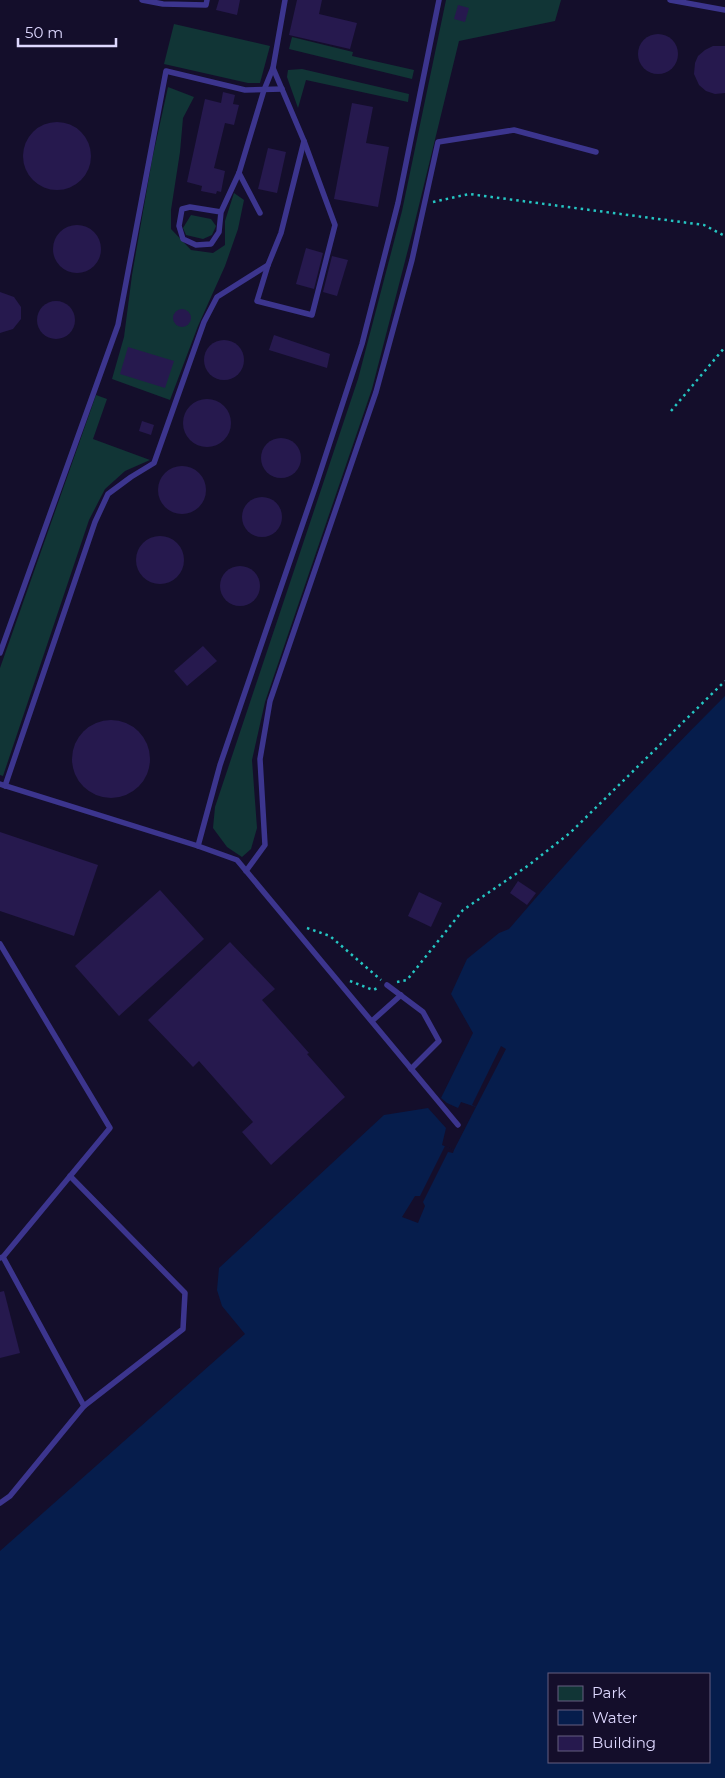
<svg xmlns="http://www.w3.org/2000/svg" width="725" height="1778" font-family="Montserrat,sans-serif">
<rect width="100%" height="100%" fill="#140e2b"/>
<g fill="#113536">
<path d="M446,0H561L555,21L459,41L412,234L372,389L265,702L252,760L257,828L251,849L242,857L227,847L213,828L215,807L358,379L402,211Z"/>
<path d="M174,24L270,46L260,83H248L164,64Z"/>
<path d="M292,37L353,52L352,56L414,70L412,79L289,49Z"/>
<path d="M302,69L409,94L408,102L306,80L298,108L287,77L288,70Z"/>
<path d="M168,87L194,97L183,118L180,152L171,210V229L191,250L213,253L225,245V221L234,193L244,200L238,229L225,266L198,326L170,400L112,379L124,337L132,275L152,160Z"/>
<path d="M191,215L211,219L216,226L212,235L203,239L186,235L183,228Z"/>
<path d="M96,395L107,399L93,439L150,460L125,471L105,489L89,520L3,776L0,775V668Z"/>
</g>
<path fill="#061d4c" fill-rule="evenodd" d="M725,696V1778H0V1551L245,1334L222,1306L217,1290L219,1268L384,1115L428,1108L446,1128L442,1145L454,1150L476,1107L461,1102L458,1108L447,1103L441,1098L473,1033L451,994L467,959L499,933L509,929C578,848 650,771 725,696ZM549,1674H709V1762H549Z"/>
<g fill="#140e2b">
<path d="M501,1046L506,1049L476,1107L472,1105Z"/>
<path d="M445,1146L454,1150L453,1153L448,1152L423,1202L425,1206L418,1223L402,1217L415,1196H420Z"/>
</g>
<g fill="#26194e">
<path d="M219,0H240L237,15L216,10Z"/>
<path d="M297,0H322L319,14L357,23L350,49L289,35Z"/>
<path d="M458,5L469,8L465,22L454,19Z"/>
<circle cx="658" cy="54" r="20"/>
<path d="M713,46H725V93L715,94L706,91L699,85L694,74L695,63L698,56L705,50Z"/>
<path d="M223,92L235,95L233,104L239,105L234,125L225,123L214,168L225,171L221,192L217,191L216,194L201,191L202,186L187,182L205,99L221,103Z"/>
<path d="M352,103L373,107L366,143L389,147L378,207L334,199Z"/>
<circle cx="57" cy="156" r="34"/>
<path d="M268,148L286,152L277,193L258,189Z"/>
<circle cx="77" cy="249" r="24"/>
<path d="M306,248L323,253L314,289L296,284Z"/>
<path d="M332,256L348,260L337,296L323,292Z"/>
<path d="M0,292L14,297L21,307V319L13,329L0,333Z"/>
<circle cx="56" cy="320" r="19"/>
<circle cx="182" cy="318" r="9"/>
<path d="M274,335L330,354L327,368L269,350Z"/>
<circle cx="224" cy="360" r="20"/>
<path d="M128,347L174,361L165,388L120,374Z"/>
<circle cx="207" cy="423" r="24"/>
<path d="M142,421L154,425L151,435L139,431Z"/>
<circle cx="281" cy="458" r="20"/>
<circle cx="182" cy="490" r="24"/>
<circle cx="262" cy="517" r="20"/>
<circle cx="160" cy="560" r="24"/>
<circle cx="240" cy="586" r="20"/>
<path d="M203,646L217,661L187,686L174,671Z"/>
<circle cx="111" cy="759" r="39"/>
<path d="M0,832L98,865L74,936L0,911Z"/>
<path d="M518,881L536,893L527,905L510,893Z"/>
<path d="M160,890L204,939L119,1016L75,966Z"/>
<path d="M419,892L442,903L431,927L408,916Z"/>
<path d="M230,942L275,989L262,1000L309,1053L307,1054L345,1097L271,1165L242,1132L253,1122L199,1061L193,1067L148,1020Z"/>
<path d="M4,1291L20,1353L0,1358V1292Z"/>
</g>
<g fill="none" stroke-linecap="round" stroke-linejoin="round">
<g stroke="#25c6c3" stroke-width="2.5" stroke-dasharray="2.5 4" stroke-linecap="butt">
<path d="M433,202L469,194L704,225L725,236"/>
<path d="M671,411L725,347"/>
<path d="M307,928L330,936L381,980"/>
<path d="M350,981L373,990L380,987"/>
<path d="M397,982L407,980L463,910L529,865L570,833L725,681"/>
</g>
<g stroke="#3c358e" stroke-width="5.5">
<path d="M142,0L163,4L206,5L207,0"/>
<path d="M439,0L398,203L362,344L316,485L220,765L198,846L237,860L458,1125"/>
<path d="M670,0L725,10"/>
<path d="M239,173L260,213"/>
<path d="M221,212L190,207L182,209L179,226L183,239L196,245L211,244L219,232L221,212L239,173L264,90L273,68"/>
<path d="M268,265L257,301L312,315L335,225L304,141"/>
<path d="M0,653L118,325L166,71L245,90L282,89"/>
<path d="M0,784L198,846"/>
<path d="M5,786L95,522L108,494L131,477L154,463L204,322L217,297L268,265L281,233L304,141L273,68L285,0"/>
<path d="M246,871L265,845L260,759L270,701L376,392L412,260L438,142L514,130L596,152"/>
<path d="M0,944L110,1128L3,1257L0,1258"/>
<path d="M387,985L423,1012L439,1041L411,1069"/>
<path d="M372,1021L401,995"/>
<path d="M3,1257L84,1406"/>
<path d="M0,1503L10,1496L84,1406L183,1329L185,1293L70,1176"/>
</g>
</g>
<rect x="548" y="1673" width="162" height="90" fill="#140e2b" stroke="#655f80"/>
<rect x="558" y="1686" width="25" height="15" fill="#113536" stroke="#655f80"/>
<text x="592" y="1698" font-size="15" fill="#ded8ff">Park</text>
<rect x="558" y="1710" width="25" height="15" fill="#061d4c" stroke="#655f80"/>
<text x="592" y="1723" font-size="15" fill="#ded8ff">Water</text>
<rect x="558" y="1736" width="25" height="15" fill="#26194e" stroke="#655f80"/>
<text x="592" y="1748" font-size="15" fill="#ded8ff">Building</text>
<path d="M18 38v8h98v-8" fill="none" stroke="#ded8ff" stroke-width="2.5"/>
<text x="25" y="38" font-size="15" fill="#ded8ff" stroke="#140e2b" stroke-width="4" paint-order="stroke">50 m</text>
</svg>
